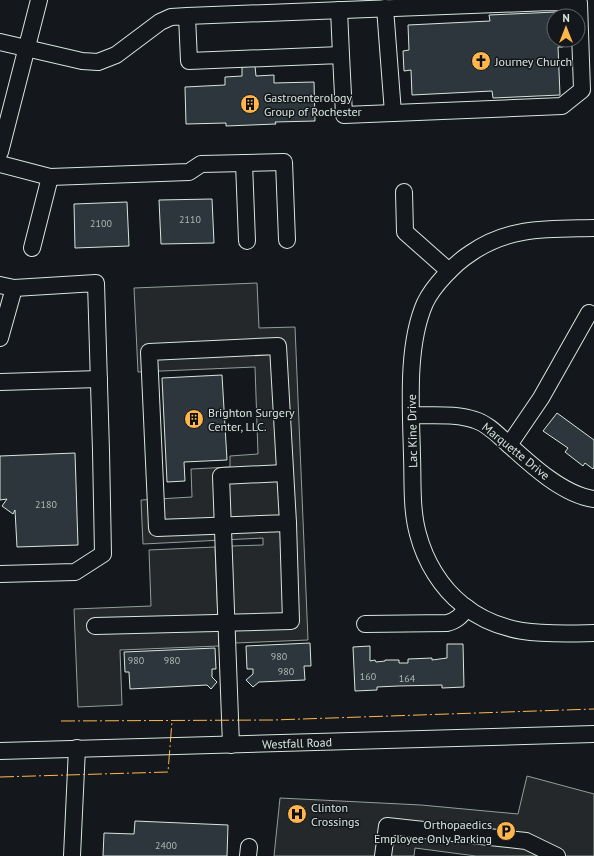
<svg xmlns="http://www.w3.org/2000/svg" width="594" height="856" font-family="'PT Sans',sans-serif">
<rect width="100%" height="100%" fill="#14181c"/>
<g fill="#24282b" stroke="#939e99">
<path d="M257,283L259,328L295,327L308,640L235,643L231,546L263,545V538L143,544L141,500L192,497L191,469L230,467V456L258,454L255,367L138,372L134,288Z"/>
<path d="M215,547L219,646L120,650L122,705L78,707L74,609L151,606L149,550Z"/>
<path d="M527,776L594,794V856H476L415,848L414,856H274L280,798L421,805L518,814Z"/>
</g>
<g fill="#2c363c" stroke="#d8e6dc">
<path d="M556,12V16H554V40H562L563,47H558L560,95L493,98L492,91L412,95L411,70L404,71L403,51L409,50L408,25L490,21L489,15Z"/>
<path d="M255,66L256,76L274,75V83L314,82L315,121L275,122L276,124L226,126V123L186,124L185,87L225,85V77L242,76V67Z"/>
<path d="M212,199L214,243L161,244L159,200Z"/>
<path d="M127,202L129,246L75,248L74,204Z"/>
<path d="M222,375L227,460L184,462L185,481L167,482L162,378Z"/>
<path d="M557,413L594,440V467L593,469L585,463L583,466L565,452L568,448L543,431Z"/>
<path d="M75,453L78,545L17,547L15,510L13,514L2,506L7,499L0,500V456Z"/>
<path d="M310,643L311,666H304L305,680L259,682L253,687L246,680L253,674V669H247L246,646Z"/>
<path d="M447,644H463L464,687L442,688V685L398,686L377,687V690L355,691L353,647L370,646V661L375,660L376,662L385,661V660H399V663H408V659L432,658V660L447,658Z"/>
<path d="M215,648L216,669H212V677L217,682L211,689L207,685L130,689L129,672H125L124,652Z"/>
<path d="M135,821L228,825L227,856H103L104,833L134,834Z"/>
</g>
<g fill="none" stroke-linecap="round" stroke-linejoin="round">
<defs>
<g id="minor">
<path d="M385,8L393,113"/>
<path d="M339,10L341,55"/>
<path d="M0,42L82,61L98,62L116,55L160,22L171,17L187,16L550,2L579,3L582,90L562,106L344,115L341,55L189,61L187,16"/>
<path d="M0,152L39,0"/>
<path d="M244,163L247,241"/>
<path d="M0,164L50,177L189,172L201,164L284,162L287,240"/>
<path d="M404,192L405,232L449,271"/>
<path d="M594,228C549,229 510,226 471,253C455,263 433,286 425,303C406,346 411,409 412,456C413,481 411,509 418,534C425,561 441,588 463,605C502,637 547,634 594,633"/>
<path d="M32,248L50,177"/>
<path d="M0,285L14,288L96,283L101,451L103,554L75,572L0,574"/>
<path d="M0,338L14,288"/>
<path d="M278,346L288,523L157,528L149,352Z"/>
<path d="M0,382L99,379"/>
<path d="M411,415C432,416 456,413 475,420C488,424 498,435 507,443C530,464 563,495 594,499"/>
<path d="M509,445L541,398L589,313"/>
<path d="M365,624L447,623C456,621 461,616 467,608"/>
<path d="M95,626L291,621L288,523"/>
<path d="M231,745L221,476L285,473"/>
<path d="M0,751L594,734"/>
<path d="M72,856L77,748"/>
<path d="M248,856L249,847"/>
<path d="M383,856L387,826L526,841L557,856"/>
</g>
</defs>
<use href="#minor" stroke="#d8e6dc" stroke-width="18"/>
<use href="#minor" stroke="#14181c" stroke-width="16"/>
<g stroke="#ffb74d" stroke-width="1" stroke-dasharray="14 3 2 3" stroke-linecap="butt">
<path d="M61,721L273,720L594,709"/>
<path d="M0,777L168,772L172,721"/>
</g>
</g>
<defs>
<symbol id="church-disc" viewBox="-11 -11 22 22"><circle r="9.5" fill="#ffb74d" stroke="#14181c"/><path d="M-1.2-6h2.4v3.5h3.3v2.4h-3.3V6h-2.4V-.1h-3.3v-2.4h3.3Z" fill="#111"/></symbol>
<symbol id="building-disc" viewBox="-11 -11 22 22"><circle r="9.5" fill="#ffb74d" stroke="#14181c"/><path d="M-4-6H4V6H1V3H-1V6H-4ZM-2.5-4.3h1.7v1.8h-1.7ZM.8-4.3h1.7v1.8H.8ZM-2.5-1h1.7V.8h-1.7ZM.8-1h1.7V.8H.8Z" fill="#111"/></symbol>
<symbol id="hospital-disc" viewBox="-11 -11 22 22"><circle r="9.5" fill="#ffb74d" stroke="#14181c"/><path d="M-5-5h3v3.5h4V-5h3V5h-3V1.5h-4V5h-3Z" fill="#111"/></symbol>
<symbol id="parking-disc" viewBox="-11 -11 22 22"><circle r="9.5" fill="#ffb74d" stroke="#14181c"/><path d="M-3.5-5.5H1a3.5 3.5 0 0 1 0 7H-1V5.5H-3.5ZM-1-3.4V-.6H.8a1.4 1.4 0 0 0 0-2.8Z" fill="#111"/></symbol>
</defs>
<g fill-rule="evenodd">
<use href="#church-disc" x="470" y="50" width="22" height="22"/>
<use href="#building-disc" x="239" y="93" width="22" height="22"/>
<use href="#building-disc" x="183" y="408" width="22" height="22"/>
<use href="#hospital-disc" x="286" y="803" width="22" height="22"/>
<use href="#parking-disc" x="495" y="820" width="22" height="22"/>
</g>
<g text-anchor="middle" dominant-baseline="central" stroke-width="3" stroke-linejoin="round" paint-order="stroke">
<g font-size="10" fill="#adbab4">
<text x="190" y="219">2110</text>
<text x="101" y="223">2100</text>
<text x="46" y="504">2180</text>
<text x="279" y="656">980</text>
<text x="136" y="660">980</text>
<text x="172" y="660">980</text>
<text x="286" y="671">980</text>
<text x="368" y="676">160</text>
<text x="407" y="678">164</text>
<text x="166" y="845">2400</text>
</g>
<g font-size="12" fill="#d8e6dc" stroke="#14181c" text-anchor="start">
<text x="495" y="61">Journey Church</text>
<text x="264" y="97">Gastroenterology<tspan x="264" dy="14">Group of Rochester</tspan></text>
<text x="208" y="412">Brighton Surgery<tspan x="208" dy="14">Center, LLC.</tspan></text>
<text x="311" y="807">Clinton<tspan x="311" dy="14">Crossings</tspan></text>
<text x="492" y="824" text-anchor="end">Orthopaedics<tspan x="492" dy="14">Employee Only Parking</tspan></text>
</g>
<g font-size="12" fill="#d8e6dc" stroke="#14181c">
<text transform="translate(412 431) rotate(-91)">Lac Kine Drive</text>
<text transform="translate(516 451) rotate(39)">Marquette Drive</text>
<text transform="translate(297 743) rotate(-2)">Westfall Road</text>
</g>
</g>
<g transform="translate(566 28)"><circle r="19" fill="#14181c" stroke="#626a69"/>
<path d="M0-3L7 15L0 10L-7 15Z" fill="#ffb74d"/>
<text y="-6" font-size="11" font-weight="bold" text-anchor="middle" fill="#d8e6dc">N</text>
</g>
</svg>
